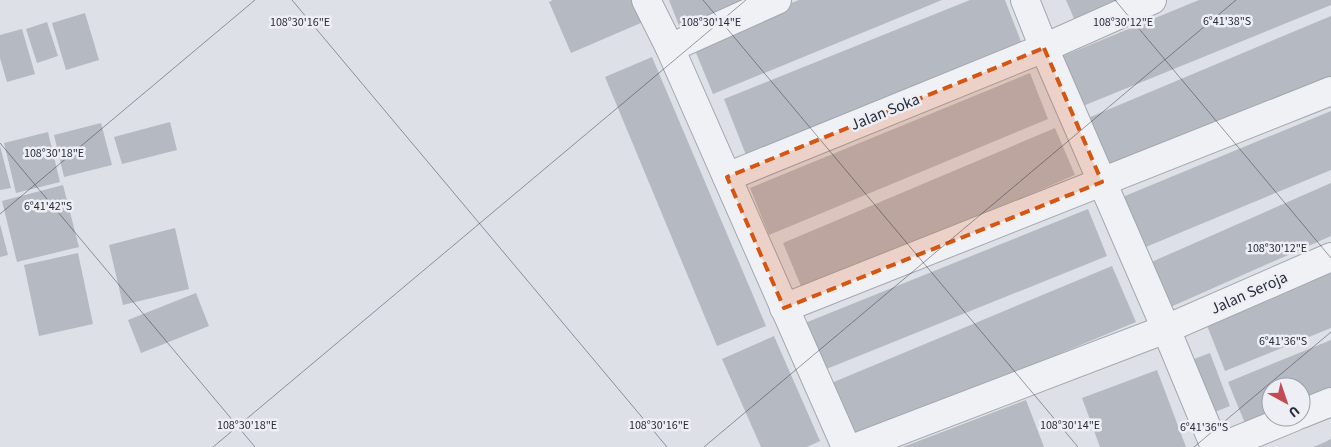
<svg xmlns="http://www.w3.org/2000/svg" width="1331" height="447" font-family="'Source Sans 3',sans-serif">
<rect width="100%" height="100%" fill="#dde0e6"/>
<g fill="#b5b9c2">
<path d="M553,0H633L643,22L571,53L549,2Z"/>
<path d="M669,0H743L680,28Z"/>
<path d="M799,0H942L713,94L692,43Z"/>
<path d="M970,0H1005L1022,44L746,155L724,99Z"/>
<path d="M1066,0H1121L1075,21Z"/>
<path d="M1199,0H1331V5L1078,108L1058,58Z"/>
<path d="M85,13L99,60L66,70L52,23Z"/>
<path d="M1331,16V77L1103,173L1081,121Z"/>
<path d="M47,22L58,56L37,63L26,29Z"/>
<path d="M22,29L35,74L7,82L0,58V35Z"/>
<path d="M652,57L766,326L717,346L605,77Z"/>
<path d="M1030,73L1048,119L769,235L750,188Z"/>
<path d="M1331,111V170L1141,249L1120,198Z"/>
<path d="M170,122L177,150L122,164L114,137Z"/>
<path d="M101,123L112,165L64,177L54,135Z"/>
<path d="M1055,128L1075,175L803,291L783,243Z"/>
<path d="M48,132L60,182L16,193L4,143Z"/>
<path d="M0,146L11,188L0,190Z"/>
<path d="M1331,183V236L1166,309L1147,264Z"/>
<path d="M63,185L79,247L17,262L2,201Z"/>
<path d="M1088,209L1107,256L819,372L800,325Z"/>
<path d="M0,224L8,255L0,257Z"/>
<path d="M175,228L189,289L123,305L109,245Z"/>
<path d="M78,253L93,324L39,336L24,265Z"/>
<path d="M1112,266L1136,322L852,440L829,384Z"/>
<path d="M1331,272V328L1225,371L1206,323Z"/>
<path d="M196,293L209,326L141,353L128,320Z"/>
<path d="M774,336L820,441L807,447H761L722,359Z"/>
<path d="M1331,340V399L1301,412V387H1271V417L1249,433L1228,382Z"/>
<path d="M1210,353L1230,406L1207,415L1186,362Z"/>
<path d="M1157,370L1186,447H1100L1082,398Z"/>
<path d="M1026,400L1044,447H903Z"/>
<path d="M1331,439V447H1313L1323,443Z"/>
</g>
<g fill="none" stroke-linecap="round" stroke-linejoin="round">
<defs>
<g id="minor">
<path d="M646,0L670,48L846,447"/>
<path d="M1025,0L1044,48L1152,0"/>
<path d="M670,48L777,0"/>
<path d="M727,177L1044,48L1166,329L1215,447"/>
<path d="M784,308L1331,91"/>
<path d="M1301,414L1331,402"/>
<path d="M857,447L1166,329L1331,257"/>
<path d="M1221,447L1294,417"/>
</g>
</defs>
<use href="#minor" stroke="#a3a7af" stroke-width="30"/>
<use href="#minor" stroke="#f0f1f5" stroke-width="28"/>
</g>
<path fill="#d55511" fill-opacity="0.2" stroke="#d55511" stroke-width="4" stroke-dasharray="10 6" stroke-linejoin="round" d="M1044,48L1102,182L784,308L727,177Z"/>
<path fill="none" stroke="#282d3b" stroke-width="1" stroke-opacity="0.45" d="M292,0L667,447M703,0L1078,447M1115,0L1331,258M0,143L255,447M0,214L255,0M213,447L746,0M704,447L1236,0M1194,447L1331,332"/>
<g text-anchor="middle" dominant-baseline="central" stroke-width="5" stroke-linejoin="round" paint-order="stroke">
<g font-size="16" fill="#282d3b" stroke="#edeff4">
<text transform="translate(885 112) rotate(-22)">Jalan Soka</text>
<text transform="translate(1249 293) rotate(-24)">Jalan Seroja</text>
</g>
</g>
<g font-size="12" text-anchor="middle" fill="#282d3b" stroke="#edeff4" stroke-width="5" stroke-linejoin="round" paint-order="stroke">
<text x="1227" y="25">6°41'38"S</text>
<text x="300" y="26">108°30'16"E</text>
<text x="711" y="26">108°30'14"E</text>
<text x="1123" y="26">108°30'12"E</text>
<text x="54" y="157">108°30'18"E</text>
<text x="48" y="210">6°41'42"S</text>
<text x="1277" y="252">108°30'12"E</text>
<text x="1283" y="345">6°41'36"S</text>
<text x="247" y="429">108°30'18"E</text>
<text x="659" y="429">108°30'16"E</text>
<text x="1070" y="429">108°30'14"E</text>
<text x="1204" y="431">6°41'36"S</text>
</g>
<g transform="translate(1286 402) rotate(140)"><circle r="24" fill="#edeff4" stroke="#9ea1aa"/>
<path d="M0-4L9 19L0 12L-9 19Z" fill="#c24b52"/>
<text y="-8" font-size="14" font-weight="bold" text-anchor="middle" fill="#282d3b">U</text>
</g>
</svg>
